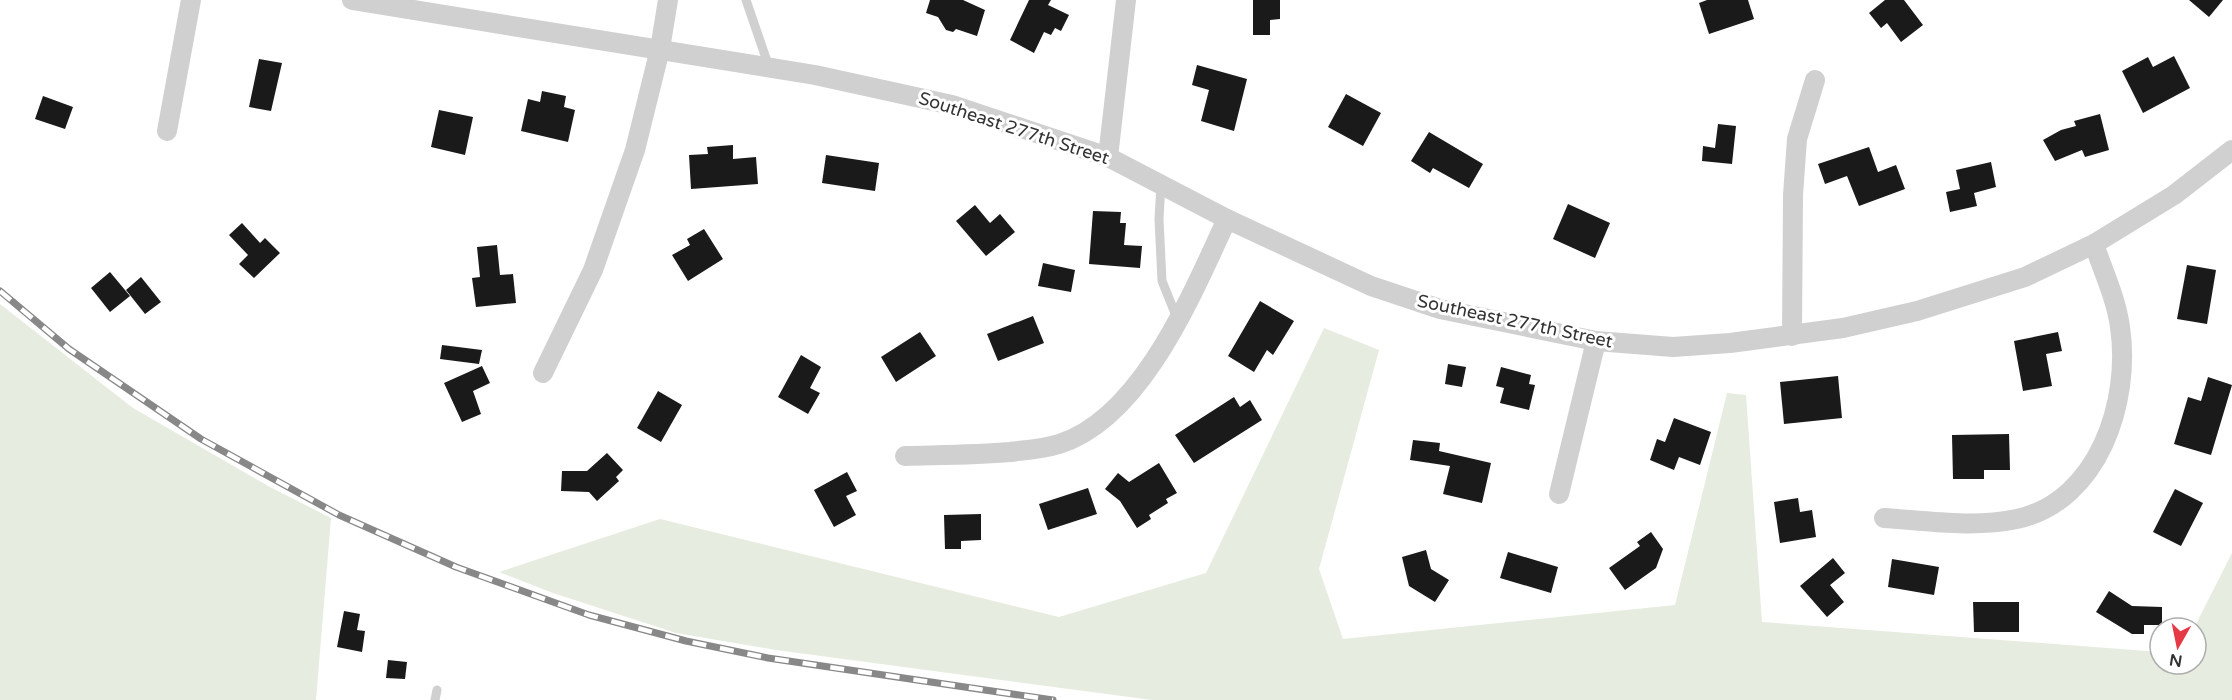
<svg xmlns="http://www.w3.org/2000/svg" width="2232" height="700" font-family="'Varela Round',sans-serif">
<rect width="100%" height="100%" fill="#fff"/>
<g fill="#e6ecdf">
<path d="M0,304L133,408L270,487L331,518L316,700H0Z"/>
<path d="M1324,328L1379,350L1319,569L1343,639L1675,605L1727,393L1746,395L1762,622L2160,652V664H2196V628H2194L2232,553V700H1152L776,650L676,633L553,593L499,572L660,519L1059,617L1206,573Z"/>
</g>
<g fill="#1a1a1a">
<path d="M930,0H963L985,10L977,36L956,29L953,32L946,30L938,17L926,13Z"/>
<path d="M1029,0H1051L1048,5L1069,15L1061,31L1055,28L1051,35L1044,32L1034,53L1010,40Z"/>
<path d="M1253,0H1280V19L1270,20V35H1253Z"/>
<path d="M1707,0H1748L1754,19L1709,34L1699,3Z"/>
<path d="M1885,0H1904L1923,25L1901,42L1887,23L1881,28L1869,13Z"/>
<path d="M2189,0H2223L2209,17Z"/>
<path d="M2174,56L2190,88L2143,113L2122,71L2148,57L2153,67Z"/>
<path d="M259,59L282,63L271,111L249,107Z"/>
<path d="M1197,65L1247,79L1234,131L1201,121L1209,90L1192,85Z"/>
<path d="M542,91L566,96L564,107L575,110L568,142L521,131L528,99L540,102Z"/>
<path d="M1346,94L1381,113L1363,146L1328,127Z"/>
<path d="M43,96L73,107L65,129L35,119Z"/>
<path d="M439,110L473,117L465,155L431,147Z"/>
<path d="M2100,114L2109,150L2085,157L2082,150L2055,161L2043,140L2061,130L2076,126L2074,121Z"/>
<path d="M1718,124L1736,126L1732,164L1702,161L1703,146L1715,148Z"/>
<path d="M1429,132L1483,164L1469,188L1433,168L1430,173L1411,161Z"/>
<path d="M733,145V159L756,157L758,184L691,189L689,155L708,154L707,147Z"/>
<path d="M1869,147L1878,172L1896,165L1905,189L1859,206L1847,176L1825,184L1818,164Z"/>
<path d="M826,155L879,163L875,191L822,183Z"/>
<path d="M1991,162L1996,187L1974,193L1977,206L1950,212L1946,192L1960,189L1956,170Z"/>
<path d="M1568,204L1610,223L1595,258L1553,239Z"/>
<path d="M975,205L990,223L1000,214L1015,232L986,256L956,221Z"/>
<path d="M1093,211L1121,212L1120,223H1126L1124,245L1142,246L1140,268L1089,264Z"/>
<path d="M242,223L260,243L265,238L280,253L254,278L239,264L248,255L229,235Z"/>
<path d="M704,229L723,259L688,281L672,255L690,245L687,239Z"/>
<path d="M497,245L500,275L513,274L516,303L476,307L472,278L480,277L477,247Z"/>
<path d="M1043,263L1075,270L1071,292L1038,286Z"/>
<path d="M2187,265L2216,270L2207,324L2177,319Z"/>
<path d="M110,272L130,296L110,312L91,288Z"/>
<path d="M141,277L161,302L145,314L126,290Z"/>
<path d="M1260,301L1294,321L1273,355L1267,350L1254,372L1228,356Z"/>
<path d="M1033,316L1044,343L998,361L987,334Z"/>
<path d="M920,332L936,356L896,382L881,357Z"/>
<path d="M2058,332L2062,351L2046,354L2052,386L2023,391L2014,341Z"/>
<path d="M442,345L482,350L479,364L440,359Z"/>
<path d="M801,355L821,367L810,388L820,393L808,414L778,397Z"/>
<path d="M1448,364L1466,367L1462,387L1445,384Z"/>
<path d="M482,366L490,383L473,391L481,414L462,422L444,383Z"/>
<path d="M1501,367L1531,375L1529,384L1535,385L1529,410L1500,403L1504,388L1496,386Z"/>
<path d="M1838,376L1842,418L1784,424L1780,382Z"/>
<path d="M2208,377L2232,385L2211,455L2174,444L2188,397L2201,401Z"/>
<path d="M658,391L682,405L661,442L637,428Z"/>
<path d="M1234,397L1240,407L1250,400L1262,420L1194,463L1175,435Z"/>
<path d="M1674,418L1711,432L1700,465L1679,457L1674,470L1650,460L1657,439L1665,442Z"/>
<path d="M2009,434L2010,470H1984V479H1953L1952,435Z"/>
<path d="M1413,440L1440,443L1439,451L1491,463L1482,503L1443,494L1450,466L1410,460Z"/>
<path d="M607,453L623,470L616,477L619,481L597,501L589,492L561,491L562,471H587Z"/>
<path d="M1159,463L1177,493L1166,499L1168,503L1149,515L1151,519L1137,528L1120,501L1105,489L1118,473L1129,482Z"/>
<path d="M847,472L857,491L846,496L856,515L834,527L814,490Z"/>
<path d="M1088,488L1097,514L1048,530L1039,504Z"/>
<path d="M2175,489L2203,503L2181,546L2153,532Z"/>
<path d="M1798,498L1800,512L1812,510L1816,537L1780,543L1774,502Z"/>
<path d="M981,514V540L961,541V549H945L944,515Z"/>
<path d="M1651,532L1663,549L1656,568L1625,590L1609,568L1640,546L1637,542Z"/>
<path d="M1426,550L1431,569L1449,580L1435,602L1409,586L1402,557Z"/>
<path d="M1508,552L1558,567L1551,593L1500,578Z"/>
<path d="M1833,558L1845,573L1830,585L1844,602L1827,617L1800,586Z"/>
<path d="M1892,559L1939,567L1934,595L1888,587Z"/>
<path d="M2109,591L2132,606L2162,607V625H2144V634H2132L2096,612Z"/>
<path d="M1973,602H2019V632H1974Z"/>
<path d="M344,611L360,614L357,630L365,631L362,652L337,647Z"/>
<path d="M388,660L407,662L405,679L386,678Z"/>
</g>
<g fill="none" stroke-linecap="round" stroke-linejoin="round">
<g stroke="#d0d0d0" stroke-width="9">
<path d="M746,0L769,67"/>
<path d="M1161,184L1159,219L1162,281L1177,318"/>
<path d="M435,700L437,690"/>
</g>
<g stroke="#d0d0d0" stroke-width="20">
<path d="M352,0L815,75L952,105L1108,157L1227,219L1371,286L1440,309L1596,341L1673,347L1730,343L1843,328L1917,311L2025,277L2094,244L2174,195L2232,150"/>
<path d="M167,131L191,0"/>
<path d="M1108,157L1126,0"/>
<path d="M1792,336L1793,195L1797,139L1815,80"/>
<path d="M543,373L593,270L635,150L660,49L668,0"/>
<path d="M905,456C940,455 975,455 1010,452C1026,450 1043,449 1059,444C1142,418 1193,292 1227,219"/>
<path d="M1559,494L1596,341"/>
<path d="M1884,518C1928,521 1974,528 2017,519C2099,501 2131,401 2120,327C2116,298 2103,271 2094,244"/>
</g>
<defs>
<path id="rail" d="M0,291L69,349L201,439L339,515L456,567L589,615L686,641L768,658L1053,700"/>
</defs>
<use href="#rail" stroke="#888" stroke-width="7"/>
<use href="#rail" stroke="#fff" stroke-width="4.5" stroke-dasharray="14" stroke-linecap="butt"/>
</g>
<g text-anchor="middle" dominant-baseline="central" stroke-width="6" stroke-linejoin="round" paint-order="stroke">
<g font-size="18" fill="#333" stroke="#fff">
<text transform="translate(1014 128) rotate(18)">Southeast 277th Street</text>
<text transform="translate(1515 321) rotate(12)">Southeast 277th Street</text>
</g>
</g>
<g transform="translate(2178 646) rotate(189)"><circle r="28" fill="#ffffff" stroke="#adadad" stroke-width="1.5"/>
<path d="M0-4.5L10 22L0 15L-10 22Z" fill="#e63946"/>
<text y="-9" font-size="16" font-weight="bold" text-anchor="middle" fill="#333333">N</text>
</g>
</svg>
